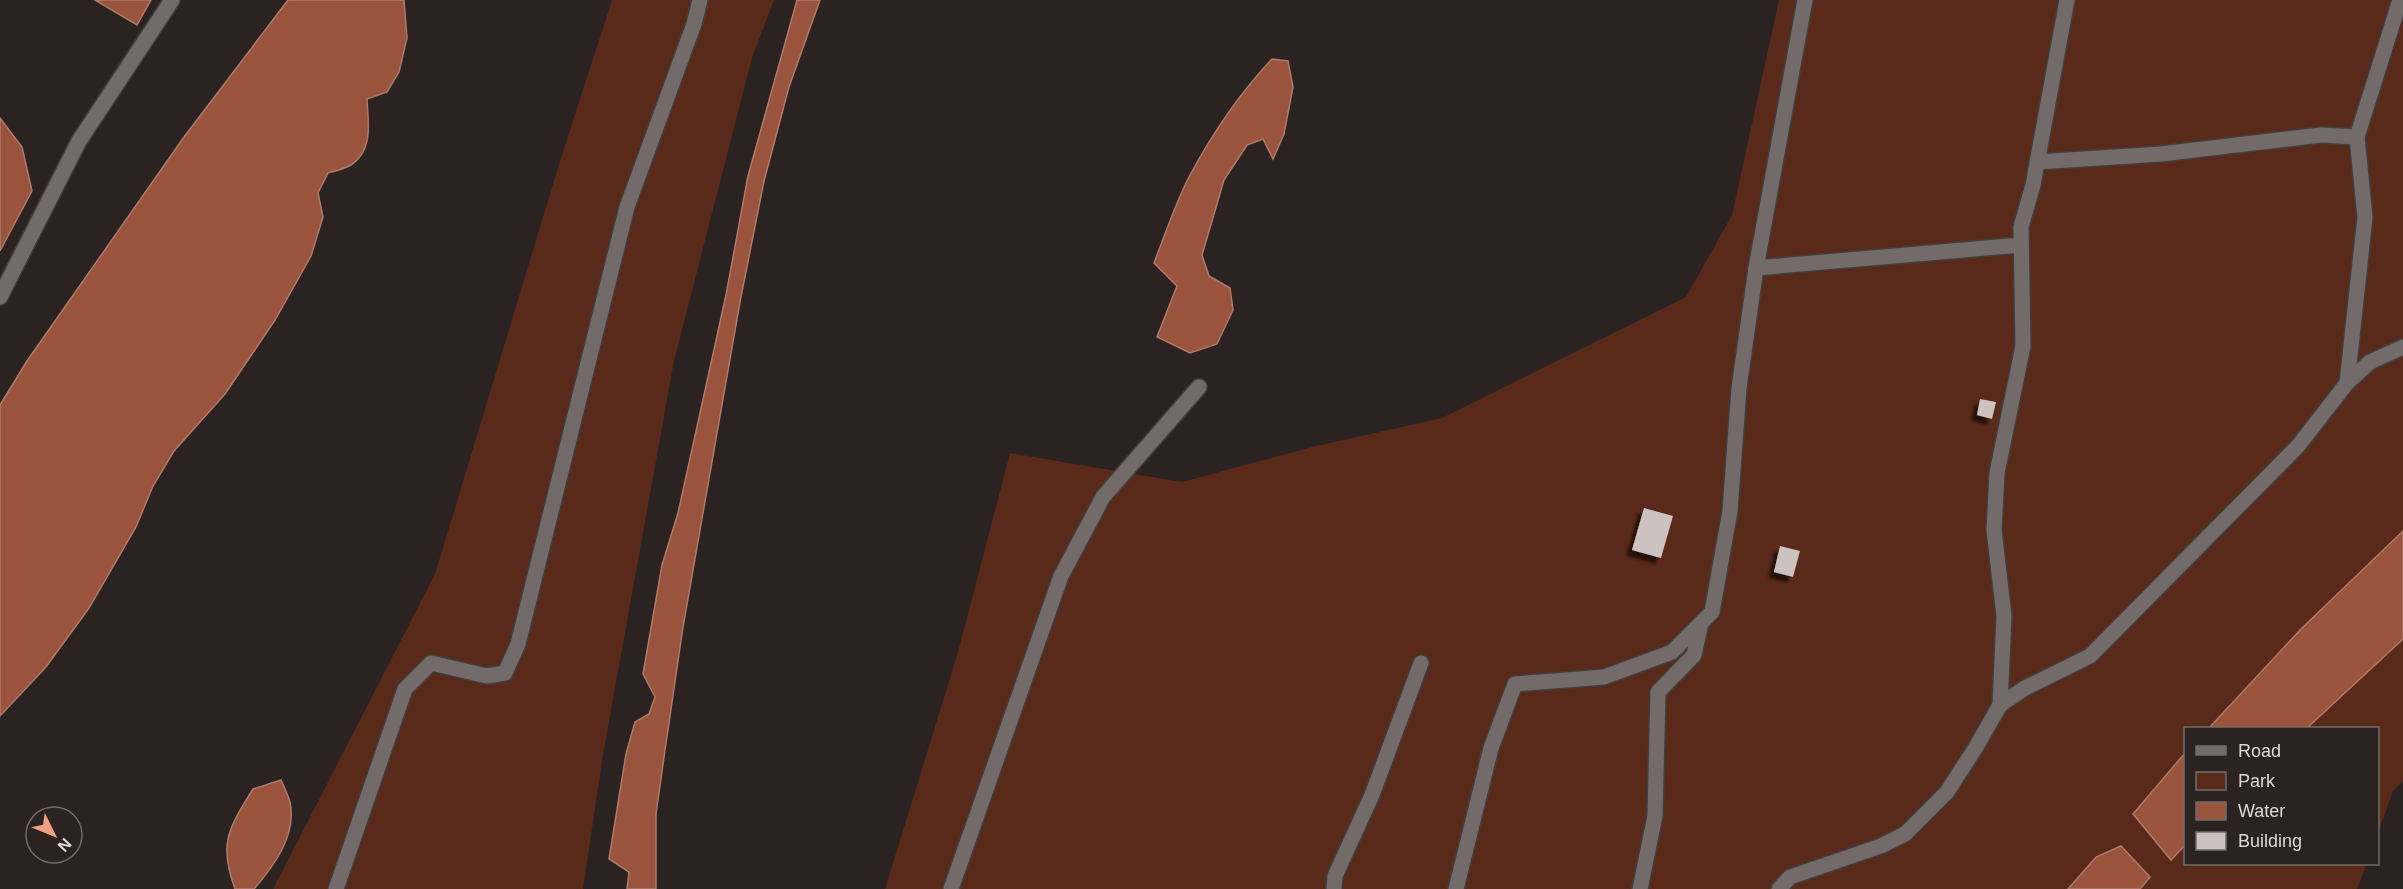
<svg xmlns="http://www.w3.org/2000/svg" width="2403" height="889" font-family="Arial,sans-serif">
<defs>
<filter id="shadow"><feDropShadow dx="-5.5" dy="5.5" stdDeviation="1.5" flood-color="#0009"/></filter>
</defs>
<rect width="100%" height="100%" fill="#2a2321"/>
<g fill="#592919">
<path d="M612,0H774L752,58L674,361L603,755L583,889H273L435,574L560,161Z"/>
<path d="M1779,0H2403V781L2393,791L2378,833V728H2186V864H2367L2357,889H885L958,652L1010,453L1182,482L1312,447L1442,418L1686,297L1732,215Z"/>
</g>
<g fill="#9a533c" stroke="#ae7b6b" stroke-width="1.5">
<path d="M95,0H151L137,25Z"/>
<path d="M288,0H404L407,38L399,72L387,92L367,99C368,122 374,150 351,165C344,169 335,171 328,173L318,193L323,217L311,256L275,320L225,394L174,451L153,486L136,527L89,608L46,667L0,716V405L27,361L184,137Z"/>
<path d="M797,0H820L789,87L764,181L740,302L683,627L664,757L656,814V889H627L629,872L609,859L626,754L635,722L649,714L655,697L643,674L662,565L678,513L726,295L748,176Z"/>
<path d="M1272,59L1288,61L1293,87L1284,134L1273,159L1263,139L1247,145L1224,180L1202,255L1209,276L1230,288L1233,310L1217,344L1190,353L1157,337L1177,286L1154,263C1165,235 1175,204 1189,177C1212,134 1239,94 1272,59Z"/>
<path d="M0,118L22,147L32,191L0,251Z"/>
<path d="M2403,531V639L2307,728H2209L2301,629Z"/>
<path d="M2185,753V845L2171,860L2133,814Z"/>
<path d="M281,780C284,787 288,795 290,802C297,835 274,866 254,889H235C218,843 229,828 253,789Z"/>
<path d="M2121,846L2150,877L2140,889H2068L2096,857Z"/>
</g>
<g fill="#ccc3c0" filter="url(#shadow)">
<path d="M1980,399L1996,402L1992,419L1977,415Z"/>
<path d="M1644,508L1673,516L1661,558L1632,550Z"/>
<path d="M1780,546L1800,551L1793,577L1774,572Z"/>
</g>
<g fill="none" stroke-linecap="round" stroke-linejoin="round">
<defs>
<g id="street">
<path d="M2037,162L2161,154L2321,135L2357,137"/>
<path d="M1756,268L2021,245"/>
<path d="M2347,383L2365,217L2357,137L2400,0"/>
<path d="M2000,705L2004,616L1994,530L1997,473L2023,346L2021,227L2033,185L2067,0"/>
<path d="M336,889L405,689L431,663L487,676L505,673L518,644L627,207L694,24L700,0"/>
<path d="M951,889L1061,576L1103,497L1199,387"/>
<path d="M1334,889L1335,876L1372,795L1421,663"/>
<path d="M1456,889L1491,748L1515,684L1604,677L1672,652L1712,612L1730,511L1739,388L1756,268L1805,0"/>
<path d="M1640,889L1655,816L1658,692L1694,655L1701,623"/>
<path d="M1779,889L1790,877L1881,846L1905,834L1947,792L1976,747L2000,705L2025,688L2090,656L2298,446L2347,383L2370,362L2403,347"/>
</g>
<path id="secondary" d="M0,297L79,141L172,0"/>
</defs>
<use href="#street" stroke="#433e3c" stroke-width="18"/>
<use href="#secondary" stroke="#433e3c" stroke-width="18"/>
<use href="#street" stroke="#736b69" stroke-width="15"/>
<use href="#secondary" stroke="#736b69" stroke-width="15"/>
</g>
<rect x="2184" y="727" width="195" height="138" fill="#2a2321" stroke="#726c6a" stroke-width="1.5"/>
<rect x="2196" y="746" width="30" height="9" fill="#736b69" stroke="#726c6a" stroke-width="1.5"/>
<text x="2238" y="757" font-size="18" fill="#ded9d8">Road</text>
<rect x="2196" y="772" width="30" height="18" fill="#592919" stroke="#726c6a" stroke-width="1.5"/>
<text x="2238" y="787" font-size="18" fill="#ded9d8">Park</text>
<rect x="2196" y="802" width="30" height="18" fill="#9a533c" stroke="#726c6a" stroke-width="1.5"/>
<text x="2238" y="817" font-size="18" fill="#ded9d8">Water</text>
<rect x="2196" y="832" width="30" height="18" fill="#ccc3c0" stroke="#726c6a" stroke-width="1.5"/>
<text x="2238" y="847" font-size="18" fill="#ded9d8">Building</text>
<g transform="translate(54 835) rotate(133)"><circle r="28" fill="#2a2321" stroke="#726c6a" stroke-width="1.5"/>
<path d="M0-4.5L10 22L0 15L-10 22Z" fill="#f39f84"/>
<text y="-9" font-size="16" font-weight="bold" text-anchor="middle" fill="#ded9d8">N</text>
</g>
</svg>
